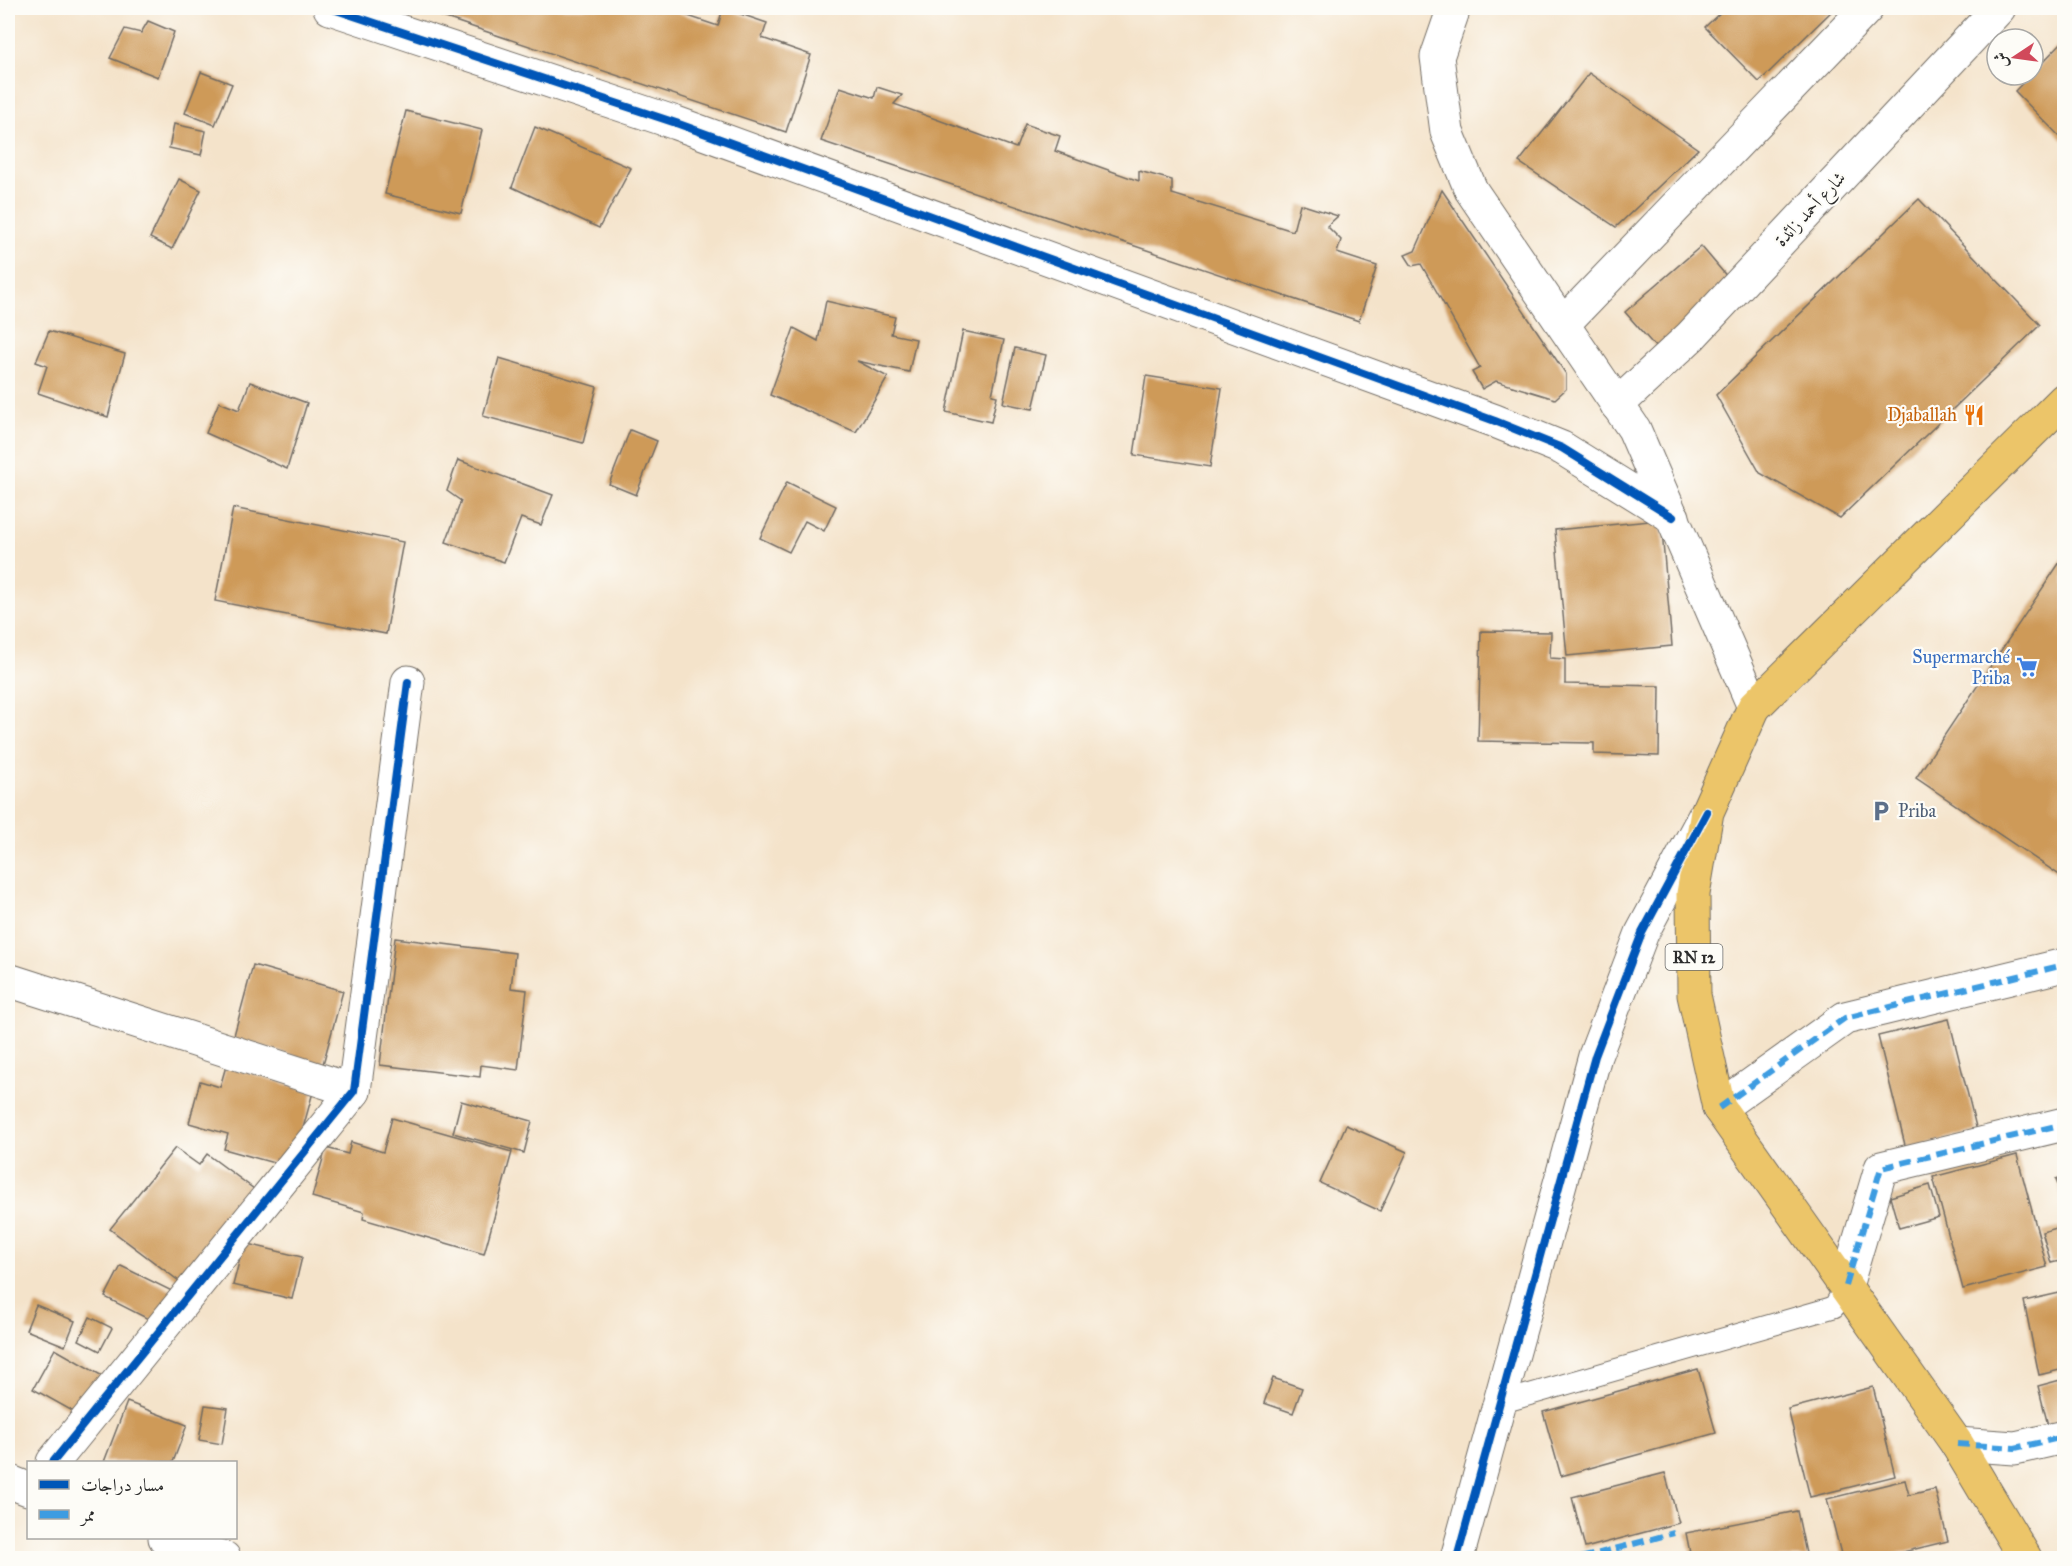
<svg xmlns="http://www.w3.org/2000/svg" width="2072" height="1566" font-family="'IM FELL Great Primer',Amiri,serif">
<rect width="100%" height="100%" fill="#fdfcf7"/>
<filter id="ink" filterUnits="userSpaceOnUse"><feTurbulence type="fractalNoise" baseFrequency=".0167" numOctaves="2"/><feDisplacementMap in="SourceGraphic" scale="12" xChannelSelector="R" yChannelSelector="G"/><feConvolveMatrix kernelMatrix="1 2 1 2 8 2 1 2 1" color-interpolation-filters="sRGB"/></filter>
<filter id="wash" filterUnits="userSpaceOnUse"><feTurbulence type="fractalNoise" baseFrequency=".008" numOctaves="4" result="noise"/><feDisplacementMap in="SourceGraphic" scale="24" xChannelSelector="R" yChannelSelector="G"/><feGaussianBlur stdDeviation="1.35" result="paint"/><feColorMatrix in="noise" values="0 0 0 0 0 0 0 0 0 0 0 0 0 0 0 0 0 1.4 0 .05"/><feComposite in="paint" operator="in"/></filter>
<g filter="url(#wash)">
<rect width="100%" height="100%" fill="#f4e3ca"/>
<g id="blocks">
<g fill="#ce9a59">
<path d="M416,8H664L718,26L723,8L767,23L762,38L811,55L786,132Z"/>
<path d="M1725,8H1835L1759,82L1705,27Z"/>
<path d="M148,21L174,32L158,77L110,58L125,29L141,33Z"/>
<path d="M2064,40V141L2015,91Z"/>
<path d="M201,72L232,84L215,125L185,113Z"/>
<path d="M1589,73L1698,149L1616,227L1519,162Z"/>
<path d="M840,87L874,98L877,87L902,95L894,104L1016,148L1025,124L1060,136L1055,151L1139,181V171L1172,180V194L1293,231L1300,204L1338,216L1327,226L1341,240L1337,253L1377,266L1359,321L821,141Z"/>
<path d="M406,111L482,130L461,213L385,194Z"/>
<path d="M174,124L206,131L201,155L169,148Z"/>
<path d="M535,127L631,168L599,228L512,187Z"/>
<path d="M179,179L201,190L172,249L150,238Z"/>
<path d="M1442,190L1566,374V389L1555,399L1496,381L1482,389L1472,372L1480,368L1421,264L1412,266L1405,255L1415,251Z"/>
<path d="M1919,199L2040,325L1840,518L1760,473L1716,395Z"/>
<path d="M1701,246L1734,285L1658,350L1625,312Z"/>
<path d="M826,301L895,317L891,334L916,339L909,372L857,361L888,377L856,432L770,395L794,328L818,341Z"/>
<path d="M49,331L125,354L108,417L38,393L47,366L36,362Z"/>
<path d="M963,331L1004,340L992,395L997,396L991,422L946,412Z"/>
<path d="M1015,348L1046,355L1033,409L1003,403Z"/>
<path d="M499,358L597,387L583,443L483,416Z"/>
<path d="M1146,376L1222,388L1210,467L1134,455Z"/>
<path d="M250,382L307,403L287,469L206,433L219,402L239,410Z"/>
<path d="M630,430L657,441L636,495L609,484Z"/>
<path d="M458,460L553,495L541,525L521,518L504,562L446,542L461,501L447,491Z"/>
<path d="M787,482L836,506L824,531L805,521L789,552L760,538Z"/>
<path d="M233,508L403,542L386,634L215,601Z"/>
<path d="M1661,520L1672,646L1567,656L1555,530Z"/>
<path d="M2064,556V878L1916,778Z"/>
<path d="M1481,631L1551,632L1550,658L1565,659V684L1660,686L1659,756L1594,754V743L1478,741Z"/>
<path d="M395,938L515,953L511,988L527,990L518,1070L481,1065L480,1077L380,1065Z"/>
<path d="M253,965L343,991L323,1064L233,1039Z"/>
<path d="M1949,1019L1977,1131L1906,1149L1878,1036Z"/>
<path d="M226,1066L313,1092L292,1168L224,1149L228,1134L189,1123L200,1081L220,1087Z"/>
<path d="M461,1101L532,1121L524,1153L453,1133Z"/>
<path d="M392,1118L512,1152L484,1254L363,1219L364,1212L312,1197L326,1148L348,1154L351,1142L383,1152Z"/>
<path d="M1346,1125L1407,1152L1380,1211L1320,1183Z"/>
<path d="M175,1148L199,1165L207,1154L262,1195L183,1284L110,1229Z"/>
<path d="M2017,1155L2047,1267L1963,1289L1933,1177Z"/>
<path d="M2064,1176V1204L2056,1179Z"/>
<path d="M1930,1185L1939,1217L1899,1228L1890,1197Z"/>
<path d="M2064,1226V1260L2051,1263L2042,1232Z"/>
<path d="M244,1243L302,1257L292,1299L233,1285Z"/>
<path d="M121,1266L178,1294L162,1326L105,1297Z"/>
<path d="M2064,1292V1369L2039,1375L2024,1301Z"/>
<path d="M36,1305L75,1321L65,1346L26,1330Z"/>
<path d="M90,1317L112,1328L100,1351L79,1340Z"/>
<path d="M55,1349L106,1378L85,1418L33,1389Z"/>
<path d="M1698,1369L1716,1433L1561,1476L1543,1412Z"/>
<path d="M1273,1378L1302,1388L1293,1413L1264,1403Z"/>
<path d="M2064,1379V1434L2051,1437L2038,1386Z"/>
<path d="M1873,1387L1895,1476L1810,1497L1788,1409Z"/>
<path d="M127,1402L187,1425L173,1462H104Z"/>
<path d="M205,1405L228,1408L222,1444L199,1440Z"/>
<path d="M1665,1473L1679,1523L1585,1548L1572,1497Z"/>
<path d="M1905,1480L1909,1495L1935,1489L1948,1541L1879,1558H1842L1827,1499Z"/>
<path d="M1797,1511L1807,1558H1691L1686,1533Z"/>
</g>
</g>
</g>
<g filter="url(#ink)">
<use href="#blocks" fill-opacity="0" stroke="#716b63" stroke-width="1.5"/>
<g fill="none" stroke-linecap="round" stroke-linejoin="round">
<defs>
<path id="service" d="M1500,1403L1834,1307L1846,1286"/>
<g id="minor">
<path d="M330,8L676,123L1495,421L1562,448L1673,517"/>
<path d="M1454,8L1437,57L1447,132L1471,190L1634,429L1754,707"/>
<path d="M1564,323L1867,8"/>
<path d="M1617,405L1691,336L1999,8"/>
<path d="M8,980L354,1091"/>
<path d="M1719,1108L1845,1018L2064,965"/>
<path d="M1846,1286L1881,1168L2064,1124"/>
<path d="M1957,1444L2015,1448L2064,1437"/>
<path d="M53,1462L354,1091L408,682"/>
<path d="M8,1481L28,1489"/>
<path d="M165,1538L224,1558"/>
</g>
<path id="tertiary" d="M1457,1558L1595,1056L1642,933L1704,817"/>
<path id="primary" d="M2025,1558L1957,1444L1719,1108L1694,995L1693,894L1707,812L1754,707L2064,400"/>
</defs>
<use href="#service" stroke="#716b63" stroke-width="23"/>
<use href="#minor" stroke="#716b63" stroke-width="35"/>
<use href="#tertiary" stroke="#716b63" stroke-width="35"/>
<use href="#primary" stroke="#716b63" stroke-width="35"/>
<use href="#service" stroke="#fff" stroke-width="21"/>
<use href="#minor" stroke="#fff" stroke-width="33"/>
<use href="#tertiary" stroke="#fff" stroke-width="33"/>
<use href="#primary" stroke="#ecc569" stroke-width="33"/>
<g stroke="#3d9ce1" stroke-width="6" stroke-dasharray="12 6" stroke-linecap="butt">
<path d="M1719,1108L1845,1018L2064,965"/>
<path d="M1846,1286L1881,1168L2064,1124"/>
<path d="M1957,1444L2015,1448L2064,1437"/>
<path d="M1581,1558L1674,1533"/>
</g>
<defs>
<g id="cycleway">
<path d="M330,8L676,123L1495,421L1562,448L1673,517"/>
<path d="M53,1462L354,1091L408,682"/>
<path d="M1457,1558L1595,1056L1642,933L1707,812"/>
</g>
</defs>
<use href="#cycleway" stroke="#fdfcf7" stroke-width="11"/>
<use href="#cycleway" stroke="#0057b8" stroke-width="8"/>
</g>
</g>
<defs>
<symbol id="restaurant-bare" viewBox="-9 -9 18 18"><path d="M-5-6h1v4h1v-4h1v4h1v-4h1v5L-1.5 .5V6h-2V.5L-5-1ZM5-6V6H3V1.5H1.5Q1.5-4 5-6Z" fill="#e8710a" stroke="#fdfcf7" stroke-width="2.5" paint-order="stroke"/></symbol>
<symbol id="supermarket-bare" viewBox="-9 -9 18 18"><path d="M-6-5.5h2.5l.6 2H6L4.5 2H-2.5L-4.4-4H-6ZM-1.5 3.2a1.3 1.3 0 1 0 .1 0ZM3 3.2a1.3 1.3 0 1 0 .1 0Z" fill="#3f7fe0" stroke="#fdfcf7" stroke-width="2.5" paint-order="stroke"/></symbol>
<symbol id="parking-bare" viewBox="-9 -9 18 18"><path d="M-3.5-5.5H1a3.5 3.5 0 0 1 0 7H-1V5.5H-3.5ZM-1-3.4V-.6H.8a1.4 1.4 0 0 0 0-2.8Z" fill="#5c6f8a" stroke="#fdfcf7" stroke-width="2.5" paint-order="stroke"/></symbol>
</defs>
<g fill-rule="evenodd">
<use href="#restaurant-bare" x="1959" y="400" width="30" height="30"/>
<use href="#supermarket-bare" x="2012" y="652" width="30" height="30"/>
<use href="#parking-bare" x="1866" y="796" width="30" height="30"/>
</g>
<g text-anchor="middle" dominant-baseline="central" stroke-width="4.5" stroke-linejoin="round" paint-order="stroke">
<rect fill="#fdfcf7" stroke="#6a6a68" stroke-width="1.5" x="1665.5" y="944" width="57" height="26" rx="4.5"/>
<g font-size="16" font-weight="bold" fill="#2b2b2b">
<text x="1694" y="957">RN 12</text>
</g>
<g font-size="18" fill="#2b2b2b" stroke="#fdfcf7">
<text transform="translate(1810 209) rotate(-47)">شارع أحمد زائدة</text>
</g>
<g font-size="18" fill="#c56008" stroke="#fdfcf7" text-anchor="end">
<text x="1957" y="415">Djaballah</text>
</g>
<g font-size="18" fill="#366cbe" stroke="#fdfcf7" text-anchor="end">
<text x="2010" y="657">Supermarché<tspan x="2010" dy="21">Priba</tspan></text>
</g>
<g font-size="18" fill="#4e5e75" stroke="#fdfcf7" text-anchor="start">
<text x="1898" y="811">Priba</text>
</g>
</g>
<rect width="2072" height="1566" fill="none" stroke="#fdfcf7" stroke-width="30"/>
<rect x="27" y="1461" width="210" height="78" fill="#fdfcf7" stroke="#a9a8a5" stroke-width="1.5"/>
<rect x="39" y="1480" width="30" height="9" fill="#0057b8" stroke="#a9a8a5" stroke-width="1.5"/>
<text x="81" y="1491" font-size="18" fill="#2b2b2b">مسار دراجات</text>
<rect x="39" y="1510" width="30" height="9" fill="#3d9ce1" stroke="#a9a8a5" stroke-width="1.5"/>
<text x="81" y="1521" font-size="18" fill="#2b2b2b">ممر</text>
<g transform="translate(2015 57) rotate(257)"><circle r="28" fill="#fdfcf7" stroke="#a9a8a5" stroke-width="1.5"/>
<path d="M0-4.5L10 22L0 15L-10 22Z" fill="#d1495b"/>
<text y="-9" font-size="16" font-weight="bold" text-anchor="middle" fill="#2b2b2b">ش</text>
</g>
</svg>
